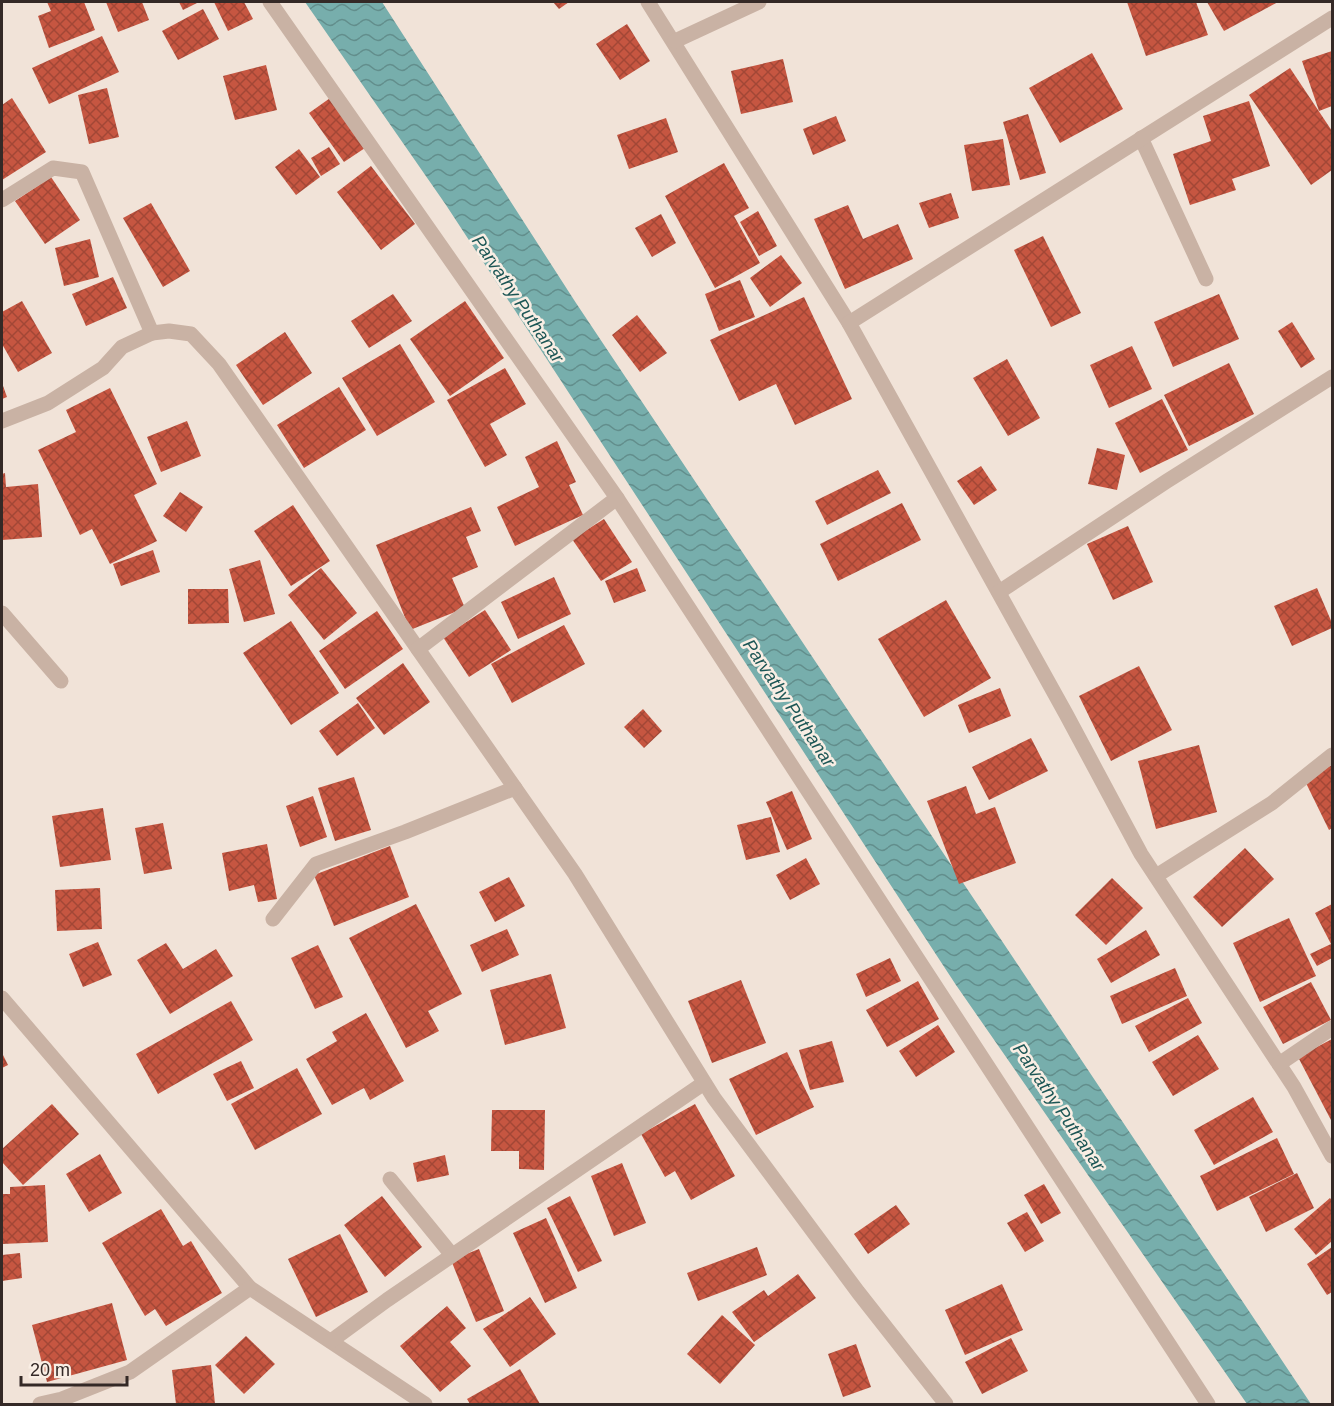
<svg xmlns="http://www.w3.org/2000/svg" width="1334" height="1406" font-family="Helvetica,sans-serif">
<defs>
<pattern id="water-waves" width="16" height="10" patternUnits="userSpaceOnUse" patternTransform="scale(1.5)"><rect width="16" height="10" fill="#77aeac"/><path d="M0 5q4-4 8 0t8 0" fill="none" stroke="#628e8c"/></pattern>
<pattern id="building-cross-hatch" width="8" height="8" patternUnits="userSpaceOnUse" patternTransform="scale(1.5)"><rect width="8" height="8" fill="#c65641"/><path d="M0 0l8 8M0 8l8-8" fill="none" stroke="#a24736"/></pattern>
</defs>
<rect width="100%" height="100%" fill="#f1e3d8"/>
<path fill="url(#water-waves)" d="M305,2H382L576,303L1311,1404H1247L956,985L446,205Z"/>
<g fill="url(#building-cross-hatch)">
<path d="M47,2H84L95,30L49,48L38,16L51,11Z"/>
<path d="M106,2H142L149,20L118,32Z"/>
<path d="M179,2H199L183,10Z"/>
<path d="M214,2H244L253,19L228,31Z"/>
<path d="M553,2H569L559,9Z"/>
<path d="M1127,2H1196L1208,35L1146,56Z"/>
<path d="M1207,2H1278L1224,31Z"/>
<path d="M203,9L219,39L178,60L162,31Z"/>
<path d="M627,24L650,61L620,80L596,44Z"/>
<path d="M102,36L119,72L49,104L32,68Z"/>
<path d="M1332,51V106L1319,111L1302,61Z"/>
<path d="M1092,53L1123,109L1060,143L1029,88Z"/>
<path d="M783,59L793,102L741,114L731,71Z"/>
<path d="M266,65L277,110L235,120L223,76Z"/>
<path d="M1290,68L1332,131V170L1311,185L1249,95Z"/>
<path d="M107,88L119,137L89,144L78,95Z"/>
<path d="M333,96L368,146L344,162L309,113Z"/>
<path d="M12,98L46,152L2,180V105Z"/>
<path d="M1249,101L1270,166L1232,179L1236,190L1190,205L1173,154L1211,141L1203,116Z"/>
<path d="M1028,114L1046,173L1020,180L1003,122Z"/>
<path d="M836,116L846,141L813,155L803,129Z"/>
<path d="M666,118L678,152L629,169L617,135Z"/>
<path d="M1003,139L1010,185L972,191L964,145Z"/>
<path d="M329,147L340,164L321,176L311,158Z"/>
<path d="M299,149L320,177L296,195L275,167Z"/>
<path d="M724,163L749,208L734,216L760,263L715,288L665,196Z"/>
<path d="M371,166L415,224L381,250L337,192Z"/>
<path d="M51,177L80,220L45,244L15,201Z"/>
<path d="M951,193L959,218L929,228L919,203Z"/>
<path d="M151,203L190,271L163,287L123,218Z"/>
<path d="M848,205L863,239L898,224L913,259L845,289L814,219Z"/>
<path d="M758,211L777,246L759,256L740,222Z"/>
<path d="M661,214L676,243L652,257L635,228Z"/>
<path d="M1043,236L1081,313L1051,327L1014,250Z"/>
<path d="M90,239L99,277L64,286L55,248Z"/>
<path d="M781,255L802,283L770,307L750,278Z"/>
<path d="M113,277L127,308L86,326L72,294Z"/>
<path d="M740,280L755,317L719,331L705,294Z"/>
<path d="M393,294L412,321L369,348L351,321Z"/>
<path d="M1219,294L1239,339L1173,367L1154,322Z"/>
<path d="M804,297L852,399L795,425L776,384L739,401L710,340Z"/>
<path d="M22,301L52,353L18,372L2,344V312Z"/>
<path d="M465,301L504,358L450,396L410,339Z"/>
<path d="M637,315L667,353L640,372L612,335Z"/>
<path d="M1292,322L1315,359L1301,368L1278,331Z"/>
<path d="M285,332L312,373L263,405L236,365Z"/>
<path d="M400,344L435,402L377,436L342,378Z"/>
<path d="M1132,346L1152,389L1109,408L1090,365Z"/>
<path d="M1007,359L1040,418L1008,436L973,378Z"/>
<path d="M1229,363L1254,414L1189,446L1164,395Z"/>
<path d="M505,368L526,404L490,424L507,455L485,467L447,400Z"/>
<path d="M2,383L7,397L2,399Z"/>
<path d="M339,387L366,430L304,468L277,425Z"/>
<path d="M110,388L157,484L134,495L157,541L110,564L92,529L80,535L38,450L76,432L66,410Z"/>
<path d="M1162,399L1188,450L1140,473L1115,423Z"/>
<path d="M187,421L201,456L161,472L147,437Z"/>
<path d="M557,441L576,482L569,485L583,515L515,546L497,507L539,487L525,457Z"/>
<path d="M1097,448L1125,455L1117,490L1088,484Z"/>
<path d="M981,466L997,490L974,505L957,481Z"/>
<path d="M878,470L891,493L827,525L815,501Z"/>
<path d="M5,473L6,487L38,484L42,537L2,540V474Z"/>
<path d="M180,492L203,507L186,532L163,516Z"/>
<path d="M902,503L921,540L838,581L820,544Z"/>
<path d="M293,505L330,561L291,586L254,531Z"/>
<path d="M471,507L481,531L466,537L478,567L452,578L465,608L410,630L376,545Z"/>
<path d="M604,519L632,562L601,581L572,539Z"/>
<path d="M1128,526L1153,582L1113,600L1087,544Z"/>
<path d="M153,550L160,572L121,586L113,564Z"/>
<path d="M260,560L275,614L244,622L229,569Z"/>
<path d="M321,568L357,613L324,640L288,595Z"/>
<path d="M637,568L646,591L614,603L605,581Z"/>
<path d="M554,577L571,614L518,639L501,602Z"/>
<path d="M1317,588L1332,623V628L1292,646L1274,606Z"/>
<path d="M188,589H228L229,623L188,624Z"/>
<path d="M946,600L991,678L924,717L878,639Z"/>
<path d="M485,610L511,650L469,677L443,637Z"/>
<path d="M377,611L403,649L345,689L319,651Z"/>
<path d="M291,621L339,693L291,725L243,653Z"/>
<path d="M564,625L585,664L512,703L491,664Z"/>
<path d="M403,663L430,702L384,735L356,698Z"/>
<path d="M1139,666L1172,730L1111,761L1079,696Z"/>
<path d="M1000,688L1011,716L969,733L958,705Z"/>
<path d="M358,703L375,728L337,756L319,731Z"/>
<path d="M643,709L662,731L644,748L624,727Z"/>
<path d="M1031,738L1048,771L989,800L972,767Z"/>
<path d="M1199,745L1217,812L1156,829L1138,761Z"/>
<path d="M1332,765V828L1329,830L1304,779Z"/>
<path d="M354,777L371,830L335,841L318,788Z"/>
<path d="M966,786L976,814L995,807L1016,863L959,884L927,801Z"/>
<path d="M792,791L812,839L787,850L766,802Z"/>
<path d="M313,796L327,837L300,847L286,806Z"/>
<path d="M103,808L111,860L60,867L52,816Z"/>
<path d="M771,817L780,852L746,860L737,825Z"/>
<path d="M163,823L172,869L144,874L135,828Z"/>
<path d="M267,844L277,899L258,902L254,885L229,891L222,853Z"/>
<path d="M390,846L409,897L334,926L314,875Z"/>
<path d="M1245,848L1274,879L1222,927L1193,897Z"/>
<path d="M806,858L820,884L790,900L776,875Z"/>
<path d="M509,877L525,906L495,922L479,892Z"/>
<path d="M1112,878L1143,908L1106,945L1075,915Z"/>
<path d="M100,888L102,929L57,931L55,890Z"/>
<path d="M416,904L462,994L428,1011L439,1031L406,1048L349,938Z"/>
<path d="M1332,904V958L1317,966L1310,954L1331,944L1315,913Z"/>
<path d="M1289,918L1316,976L1260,1002L1233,943Z"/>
<path d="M507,929L519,955L482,972L470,945Z"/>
<path d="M1146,930L1160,955L1111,983L1097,959Z"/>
<path d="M98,942L112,975L83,987L69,954Z"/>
<path d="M166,943L183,969L216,949L233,976L170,1014L137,960Z"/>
<path d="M318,945L343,997L315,1009L291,958Z"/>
<path d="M890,958L901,981L866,997L856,974Z"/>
<path d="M1175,968L1187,996L1122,1024L1110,996Z"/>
<path d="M551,974L566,1028L505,1045L490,990Z"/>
<path d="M741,980L766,1043L712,1063L688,1001Z"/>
<path d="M918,981L939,1019L887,1047L866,1010Z"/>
<path d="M1311,982L1331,1020L1283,1044L1263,1007Z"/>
<path d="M1188,998L1202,1023L1149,1052L1135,1026Z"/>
<path d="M231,1001L253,1040L158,1094L136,1054Z"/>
<path d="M366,1013L404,1081L370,1100L364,1088L332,1105L306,1059L337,1041L332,1032Z"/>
<path d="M938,1025L955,1052L916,1077L899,1051Z"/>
<path d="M1198,1035L1219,1069L1173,1096L1152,1062Z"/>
<path d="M1332,1039V1122L1298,1057Z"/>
<path d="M832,1041L844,1082L810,1090L799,1050Z"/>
<path d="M787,1052L814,1107L756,1135L729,1079Z"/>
<path d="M2,1053L8,1065L2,1068Z"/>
<path d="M241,1061L254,1088L227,1101L213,1074Z"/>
<path d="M297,1068L322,1114L255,1150L231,1104Z"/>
<path d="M1253,1097L1273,1132L1214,1165L1194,1130Z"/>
<path d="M52,1104L79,1134L23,1185L2,1162V1149Z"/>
<path d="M695,1104L735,1176L691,1200L675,1171L665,1177L641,1134Z"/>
<path d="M492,1110H545L544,1170L519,1169V1151H491Z"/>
<path d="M1277,1138L1294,1174L1217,1211L1200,1176Z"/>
<path d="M100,1154L122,1193L89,1212L66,1174Z"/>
<path d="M445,1155L449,1175L417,1182L413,1163Z"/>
<path d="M622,1163L646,1223L614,1236L591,1176Z"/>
<path d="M1297,1173L1314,1208L1266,1232L1249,1197Z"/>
<path d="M1044,1184L1061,1213L1041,1224L1024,1195Z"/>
<path d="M45,1185L48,1242L2,1244V1194H10V1187Z"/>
<path d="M382,1196L422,1247L385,1277L344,1225Z"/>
<path d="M570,1196L602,1261L578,1272L547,1208Z"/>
<path d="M1330,1198L1332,1201V1241L1316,1255L1294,1229Z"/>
<path d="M896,1205L910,1224L868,1254L854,1234Z"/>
<path d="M161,1209L183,1246L191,1241L222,1293L166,1326L155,1309L145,1316L102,1243Z"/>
<path d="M1027,1212L1044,1241L1025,1252L1007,1223Z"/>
<path d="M546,1218L577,1288L545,1303L513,1233Z"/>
<path d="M340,1234L368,1292L316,1317L288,1259Z"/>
<path d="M757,1247L767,1275L698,1301L687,1273Z"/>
<path d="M1332,1247V1292L1327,1295L1307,1264Z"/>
<path d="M479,1249L504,1311L476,1322L451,1260Z"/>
<path d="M20,1253L22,1278L2,1281V1255Z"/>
<path d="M798,1274L816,1298L754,1342L732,1312L764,1290L768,1296Z"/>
<path d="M1002,1284L1023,1330L965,1355L945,1310Z"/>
<path d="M530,1297L556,1334L510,1367L483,1329Z"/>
<path d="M112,1303L127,1360L47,1382L32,1325Z"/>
<path d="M447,1306L466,1328L450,1342L471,1366L440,1392L400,1346Z"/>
<path d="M722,1315L755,1345L720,1384L687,1354Z"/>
<path d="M246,1336L275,1364L244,1394L215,1365Z"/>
<path d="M1011,1338L1028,1371L982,1394L965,1362Z"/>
<path d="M856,1344L871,1387L843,1397L828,1354Z"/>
<path d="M211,1365L215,1404H176L172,1370Z"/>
<path d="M520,1369L540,1404H470L467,1399Z"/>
</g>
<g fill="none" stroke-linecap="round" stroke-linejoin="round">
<g stroke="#c9b2a4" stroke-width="15">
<path d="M270,2L617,498L1208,1404"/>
<path d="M648,2L849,323L1066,714L1141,854L1294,1087L1332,1156"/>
<path d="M675,41L759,2"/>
<path d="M1141,138L1206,279"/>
<path d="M2,200L53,168L82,172L152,333"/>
<path d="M849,323L1332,18"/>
<path d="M2,421L48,403L103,368L122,347L152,333L169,331L191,334L219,364L575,874L714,1098L858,1292L946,1404"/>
<path d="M999,592L1167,481L1332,377"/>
<path d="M2,613L61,681"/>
<path d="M418,649L617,498"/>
<path d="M1156,876L1272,803L1332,755"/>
<path d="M273,919L316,864L405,832L515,788"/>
<path d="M2,998L250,1288L425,1404"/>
<path d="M1279,1064L1332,1028"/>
<path d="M390,1179L452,1255"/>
<path d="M331,1341L387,1300L704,1083"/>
<path d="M40,1404L62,1399L130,1372L250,1288"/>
</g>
</g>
<g text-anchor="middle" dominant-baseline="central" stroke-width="5" stroke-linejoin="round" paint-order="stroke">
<g font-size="18" font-style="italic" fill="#1c5655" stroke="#f9eee4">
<text transform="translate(518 299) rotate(56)">Parvathy Puthanar</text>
<text transform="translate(789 703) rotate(56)">Parvathy Puthanar</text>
<text transform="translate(1059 1107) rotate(56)">Parvathy Puthanar</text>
</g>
</g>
<rect width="1334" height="1406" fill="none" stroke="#342926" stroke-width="6"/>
<path d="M21 1376v9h106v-9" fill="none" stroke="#342926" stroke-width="3"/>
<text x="30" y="1376" font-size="18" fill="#342926" stroke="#f9eee4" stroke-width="4.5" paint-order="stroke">20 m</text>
</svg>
